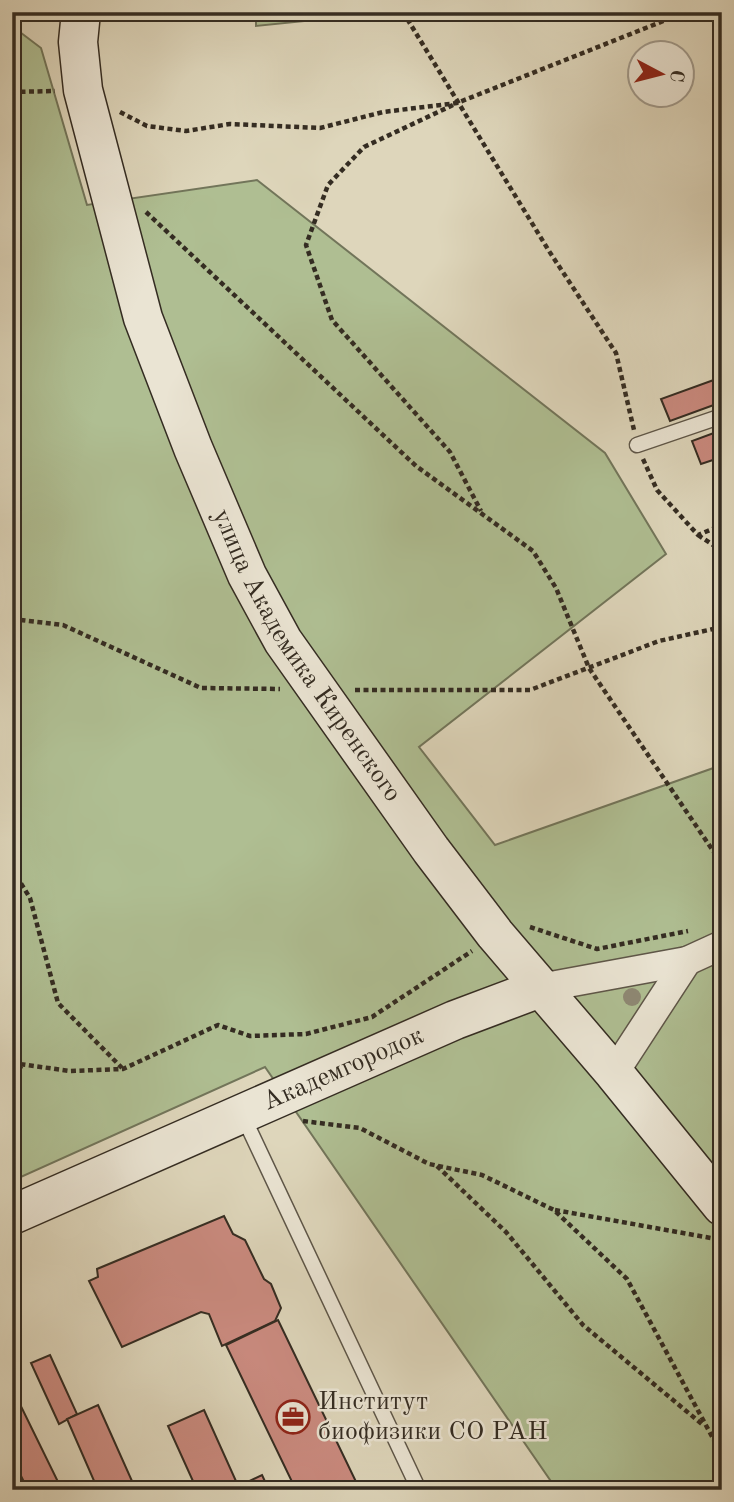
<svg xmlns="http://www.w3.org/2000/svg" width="734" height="1502" font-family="'Old Standard TT',serif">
<rect width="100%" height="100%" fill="#ded6bb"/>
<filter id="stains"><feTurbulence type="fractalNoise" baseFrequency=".00286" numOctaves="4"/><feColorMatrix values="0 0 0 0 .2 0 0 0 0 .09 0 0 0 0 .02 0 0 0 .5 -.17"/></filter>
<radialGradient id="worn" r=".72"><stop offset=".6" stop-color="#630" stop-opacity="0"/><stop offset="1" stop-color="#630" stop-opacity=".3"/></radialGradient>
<g fill="#afbe92" stroke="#72755a" stroke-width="2">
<path d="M256,12H393L256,26Z"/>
<path d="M12,26L41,48L87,205L257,180L605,453L666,554L419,747L495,845L722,765V1490H557L265,1067L12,1181Z"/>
</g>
<g fill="#cb8b80" stroke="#342c22" stroke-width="2">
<path d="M722,377V402L670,421L661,399Z"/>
<path d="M722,430V457L701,464L692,441Z"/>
<path d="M224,1216L233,1234L245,1240L264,1279L271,1284L281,1308L275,1321L222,1346L209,1314L201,1312L122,1347L89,1281L98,1277L97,1269Z"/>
<path d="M278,1320L360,1490H296L226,1345Z"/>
<path d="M50,1355L77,1414L59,1424L31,1363Z"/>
<path d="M12,1388L62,1490H28L12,1458Z"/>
<path d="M98,1405L136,1490H98L67,1419Z"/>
<path d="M204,1410L240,1490H197L168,1426Z"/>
<path d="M262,1475L269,1490H245L243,1484Z"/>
</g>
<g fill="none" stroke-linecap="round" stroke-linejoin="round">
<defs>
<g id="lane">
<path d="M637,445L722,416"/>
<path d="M243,1116L419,1490"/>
</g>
<g id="street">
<path d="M540,988L687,961L722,945"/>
<path d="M614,1073L687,961"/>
</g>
<g id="secondary">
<path id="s1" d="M81,12L78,42L83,90L143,318L193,448L247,575L283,641L431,850L495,934L614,1073L722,1206"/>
<path id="s2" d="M12,1215L455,1020L540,988"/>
</g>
</defs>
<use href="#lane" stroke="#5e5648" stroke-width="17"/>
<use href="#street" stroke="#5e5648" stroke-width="31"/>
<use href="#secondary" stroke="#342c22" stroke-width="41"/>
<g stroke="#342c22" stroke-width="4.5" stroke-dasharray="5 3.5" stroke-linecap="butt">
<path d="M403,12L549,251L616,353L634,430"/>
<path d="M12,92L55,91"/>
<path d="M453,105L364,147L328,185L306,245L332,320L450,452L481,511"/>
<path d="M120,112L147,126L186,131L230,124L320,128L383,112L457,103L686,12"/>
<path d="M146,212L416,466L533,551L556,588L589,668L722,864"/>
<path d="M643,459L657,490L698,535L722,525"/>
<path d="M698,535L722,551"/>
<path d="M12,619L63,625L201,688L280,689"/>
<path d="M355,690H530L659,641L722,627"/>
<path d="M12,869L30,898L58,1003L122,1068"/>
<path d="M530,927L597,949L688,931"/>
<path d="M12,1063L70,1071L123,1069L218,1025L250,1036L306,1034L372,1017L472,951"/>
<path d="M12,1072L22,1066"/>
<path d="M303,1121L360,1128L429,1164L482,1175L554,1210L627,1279L722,1455"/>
<path d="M437,1166L506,1232L583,1325L703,1425"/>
<path d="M555,1210L722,1240"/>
</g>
<use href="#lane" stroke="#eae4d3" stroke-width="14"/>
<use href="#street" stroke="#eae4d3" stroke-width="28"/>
<use href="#secondary" stroke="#eae4d3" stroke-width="38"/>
</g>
<circle fill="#8e8873" cx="632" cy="997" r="9"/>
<defs>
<symbol id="office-ring" viewBox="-11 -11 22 22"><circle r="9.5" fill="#eae4d3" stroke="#8f2418" stroke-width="1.5"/><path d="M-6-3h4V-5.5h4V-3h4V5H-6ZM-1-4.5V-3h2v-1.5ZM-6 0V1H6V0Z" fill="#8f2418"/></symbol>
</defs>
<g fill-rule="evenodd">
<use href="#office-ring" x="274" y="1398" width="38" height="38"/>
</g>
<g text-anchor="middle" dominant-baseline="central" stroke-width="5" stroke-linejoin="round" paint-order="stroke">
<g font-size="26" fill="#342c22" stroke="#eae4d3">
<text stroke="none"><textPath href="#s1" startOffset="691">улица Академика Киренского</textPath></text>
<text stroke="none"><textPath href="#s2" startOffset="362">Академгородок</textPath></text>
</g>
<g font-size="26" fill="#342c22" stroke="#eae4d3" text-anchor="start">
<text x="318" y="1402">Институт<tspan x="318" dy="30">биофизики СО РАН</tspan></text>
</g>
</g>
<rect width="734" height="1502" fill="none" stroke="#ded6bb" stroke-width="42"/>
<rect x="14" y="14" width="706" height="1474" fill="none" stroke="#342c22" stroke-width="3.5"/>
<rect x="21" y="21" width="692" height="1460" fill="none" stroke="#342c22" stroke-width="2"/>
<g transform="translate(661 74) rotate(97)"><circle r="33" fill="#eae4d3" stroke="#a19a8c" stroke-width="2"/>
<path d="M0-5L12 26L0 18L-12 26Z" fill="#8f2418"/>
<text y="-10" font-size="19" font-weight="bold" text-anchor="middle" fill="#342c22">С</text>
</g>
<rect width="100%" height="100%" filter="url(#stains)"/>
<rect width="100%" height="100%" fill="url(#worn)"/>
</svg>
